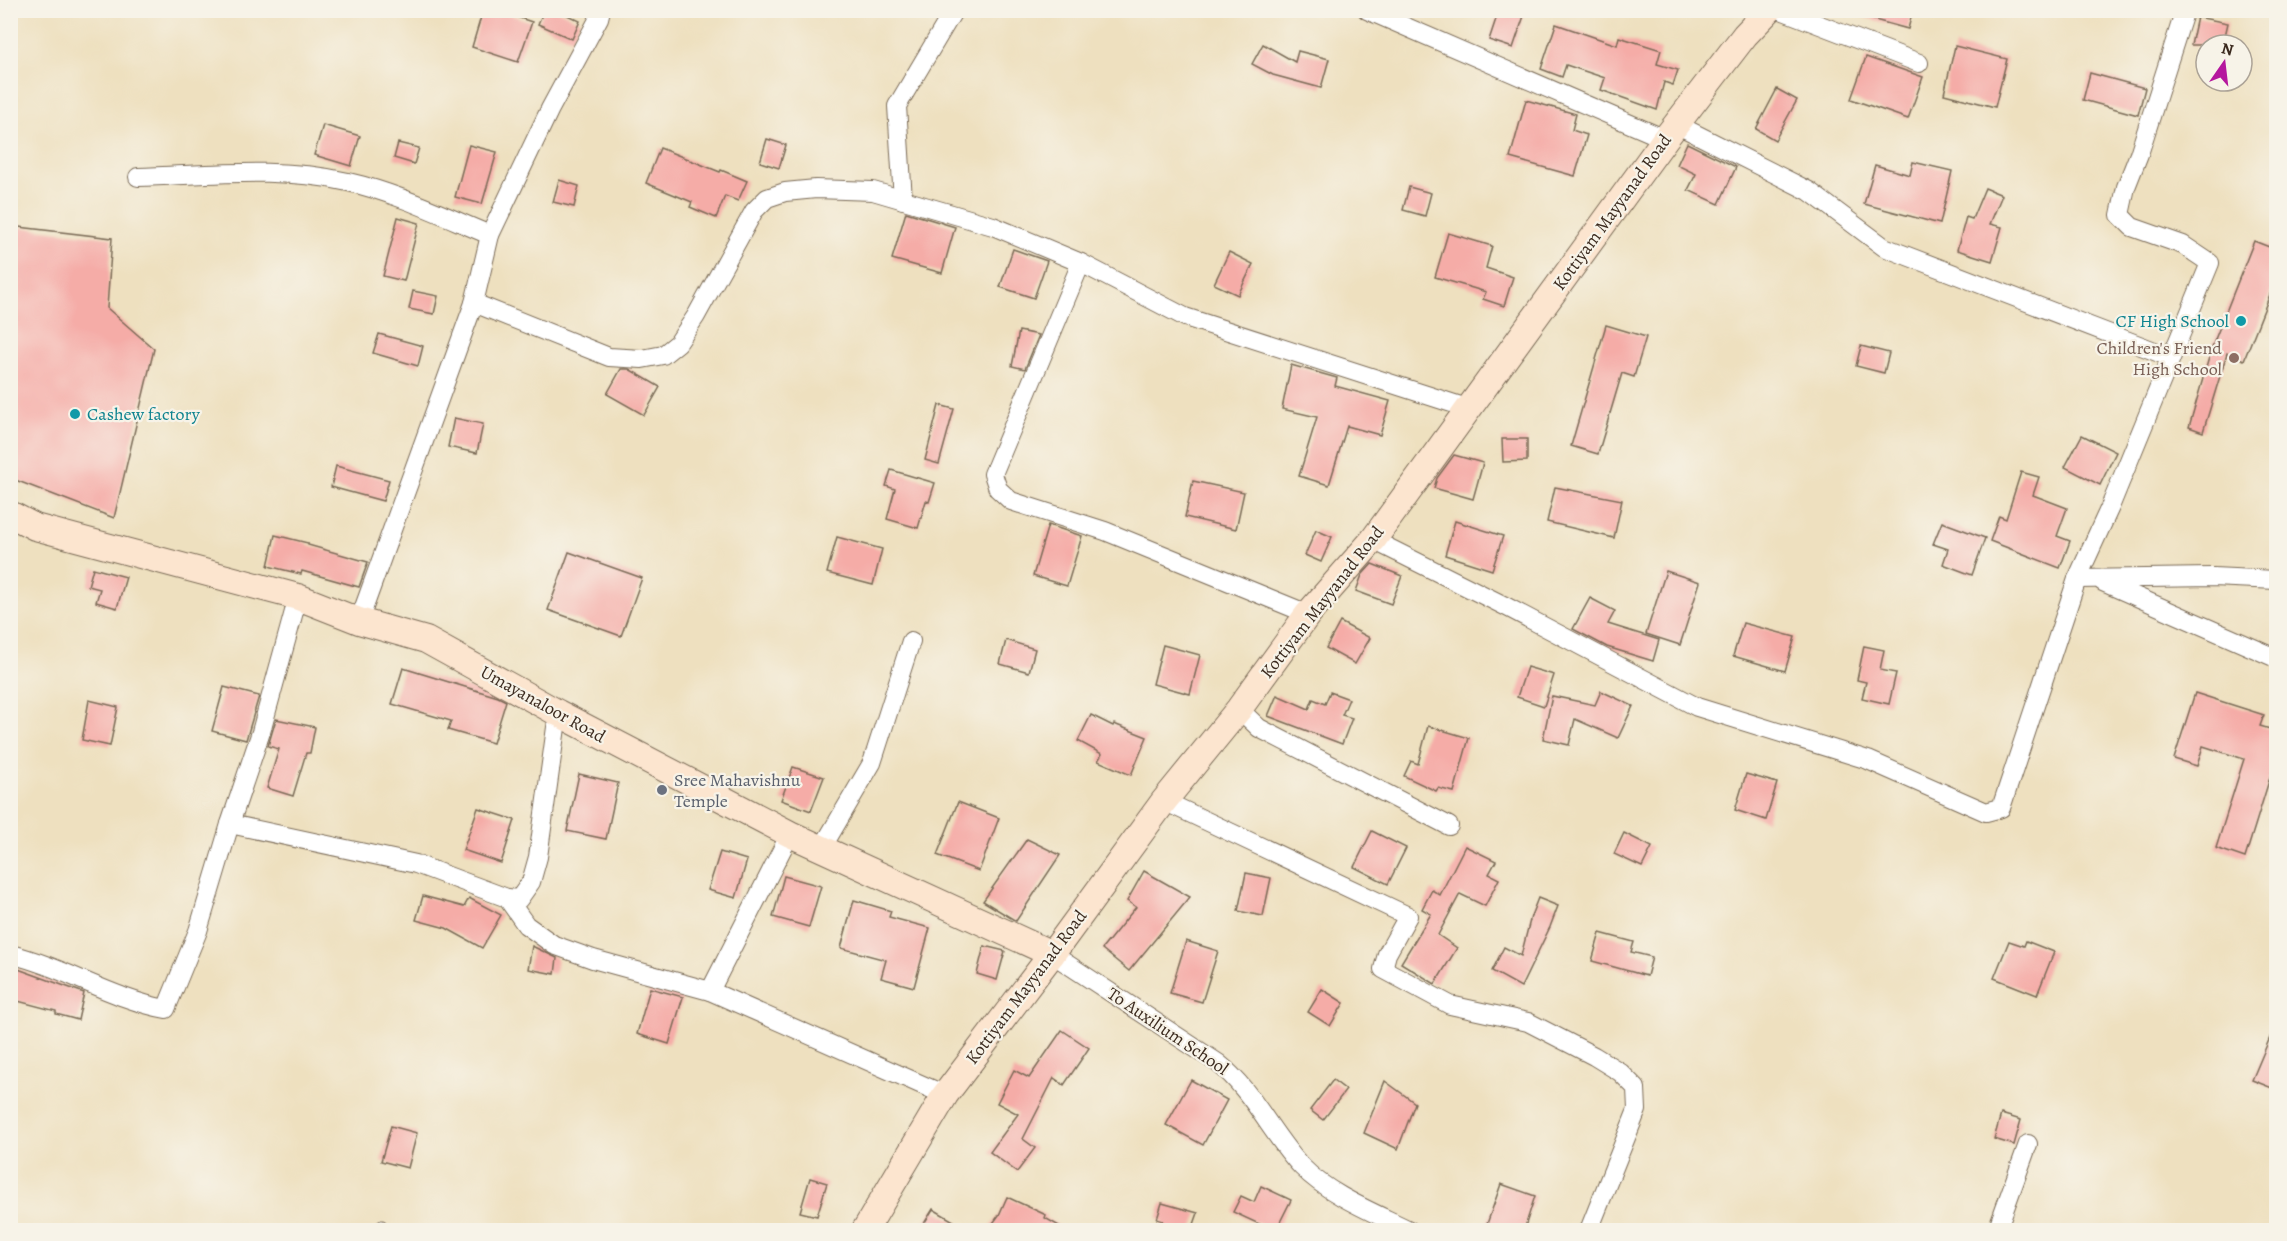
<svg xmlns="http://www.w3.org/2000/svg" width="2287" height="1241" font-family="Alegreya,serif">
<rect width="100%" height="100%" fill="#f7f3e8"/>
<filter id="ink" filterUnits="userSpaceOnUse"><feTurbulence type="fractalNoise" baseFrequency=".0167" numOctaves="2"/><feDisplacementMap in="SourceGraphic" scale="12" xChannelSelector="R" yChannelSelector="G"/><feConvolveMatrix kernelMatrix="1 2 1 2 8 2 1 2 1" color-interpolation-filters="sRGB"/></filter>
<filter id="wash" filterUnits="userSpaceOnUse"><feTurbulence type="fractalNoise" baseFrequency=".008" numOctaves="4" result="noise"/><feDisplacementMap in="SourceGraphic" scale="24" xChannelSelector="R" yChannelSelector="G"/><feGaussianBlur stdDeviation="1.35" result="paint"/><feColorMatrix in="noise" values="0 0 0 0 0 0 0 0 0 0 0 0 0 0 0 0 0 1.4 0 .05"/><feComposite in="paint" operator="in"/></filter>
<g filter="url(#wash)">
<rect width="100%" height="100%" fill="#eee0bf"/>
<g id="blocks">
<g fill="#f5aca7">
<path d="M483,10H509L508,14L532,22L518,62L472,47Z"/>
<path d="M544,10H557L580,21L572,39L538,24Z"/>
<path d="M1499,10H1526L1513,48L1489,40Z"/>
<path d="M1861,10H1913L1908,29L1860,16Z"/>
<path d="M2197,17L2228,23L2223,45H2191Z"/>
<path d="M1556,24L1617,45L1619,37L1661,50L1657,64L1678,70L1673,85L1664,82L1657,110L1601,90L1605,78L1566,65L1562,77L1541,69Z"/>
<path d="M1263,44L1295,62L1298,51L1329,59L1321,88L1273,75L1252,64Z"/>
<path d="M1955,46L2007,59L1995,107L1944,94Z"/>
<path d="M1866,57L1923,77L1908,119L1851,99Z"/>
<path d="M2090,73L2145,88L2138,115L2083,100Z"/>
<path d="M1777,89L1797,100L1775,140L1756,129Z"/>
<path d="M1526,100L1576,114L1572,130L1587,135L1575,176L1510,158Z"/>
<path d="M323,125L360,136L351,166L314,155Z"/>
<path d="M767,139L786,145L779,168L760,162Z"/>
<path d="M398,143L419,148L414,164L394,158Z"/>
<path d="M1687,143L1736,167L1719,204L1688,190L1696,174L1677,165Z"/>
<path d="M469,145L497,152L482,204L455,197Z"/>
<path d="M660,148L720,172L721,170L747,181L738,201L725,196L716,218L690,207L692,202L646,183Z"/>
<path d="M1913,162L1952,171L1940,224L1864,204L1875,165L1910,175Z"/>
<path d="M559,180L579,186L574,207L553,202Z"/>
<path d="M1409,187L1431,193L1425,216L1403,210Z"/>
<path d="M1985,188L2002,195L1990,224L2002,227L1992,261L1957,250L1966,217L1972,219Z"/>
<path d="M906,212L955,227L942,273L892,259Z"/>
<path d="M398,217L419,223L404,281L383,276Z"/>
<path d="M10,226L112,238L107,308L154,349L114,518L10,478Z"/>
<path d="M1448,233L1492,246L1486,268L1513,277L1504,306L1483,299L1486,292L1435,277Z"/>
<path d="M2254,241L2277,250V294L2271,292L2244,360L2227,353L2203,432L2189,427L2212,347Z"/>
<path d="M1013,249L1047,261L1034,298L1000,287Z"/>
<path d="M1229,252L1253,264L1238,295L1214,284Z"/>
<path d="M413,291L438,296L434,314L409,309Z"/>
<path d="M1606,325L1646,337L1634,377L1622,373L1598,454L1571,446Z"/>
<path d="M1019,331L1039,335L1025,369L1012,366Z"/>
<path d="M379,334L423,346L418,366L373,353Z"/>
<path d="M1861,346L1889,353L1884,373L1856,366Z"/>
<path d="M1291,365L1337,378L1335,386L1390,401L1380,435L1347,426L1329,485L1299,476L1317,417L1282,409Z"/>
<path d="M621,369H629L660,387L644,415L607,394Z"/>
<path d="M939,405L954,409L939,464L925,460Z"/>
<path d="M454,418L483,424L477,453L448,447Z"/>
<path d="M2082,435L2116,452L2100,485L2065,467Z"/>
<path d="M1502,439H1527V461L1503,462Z"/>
<path d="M1454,455L1483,463L1473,499L1434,488L1437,478Z"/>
<path d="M336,466L389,480L383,501L331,487Z"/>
<path d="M891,470L935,483L929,502L926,501L918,528L887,519L895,489L886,486Z"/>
<path d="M2021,472L2039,477L2033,495L2067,508L2057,536L2070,541L2060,568L1990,541L1999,516L2006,519Z"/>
<path d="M1193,481L1244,492L1236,529L1185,517Z"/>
<path d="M1555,487L1622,500L1614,538L1547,522Z"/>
<path d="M1455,521L1503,536L1492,570L1445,555Z"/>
<path d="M1942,522L1985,538L1972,575L1943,564L1948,549L1933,544Z"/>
<path d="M1048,525L1082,536L1067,586L1033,576Z"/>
<path d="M1316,530L1332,537L1321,562L1305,555Z"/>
<path d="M275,535L308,543V545L368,562L359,587L302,571L301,574L268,566Z"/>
<path d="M837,537L882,549L873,585L827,573Z"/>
<path d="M569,552L642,578L621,636L548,610Z"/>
<path d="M1372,564L1402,576L1391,604L1356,591L1362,575Z"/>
<path d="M93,568L126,577L117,608L96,602L100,589L88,586Z"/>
<path d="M1666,571L1700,582L1680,645L1646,634Z"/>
<path d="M1590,598L1615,611L1608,624L1659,640L1653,661L1607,647L1573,629Z"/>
<path d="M1340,622L1370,638L1355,664L1326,648Z"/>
<path d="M1743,623L1795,637L1785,671L1733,656Z"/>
<path d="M1006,640L1035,649L1029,672L1000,664Z"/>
<path d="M1163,645L1200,655L1190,694L1153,684Z"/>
<path d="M1864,646L1884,650L1880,670L1896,673L1889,704L1862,698L1866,682L1857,680Z"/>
<path d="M1527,667L1554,675L1544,706L1517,697Z"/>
<path d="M403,668L498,697L506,701L493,743L448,730L451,721L392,704Z"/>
<path d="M224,687L259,696L246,740L212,731Z"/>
<path d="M1601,691L1633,706L1618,738L1575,719L1569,745L1543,739L1552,696L1595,705Z"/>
<path d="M1330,692L1349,699L1342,715L1352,718L1342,744L1268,716L1277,695L1309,709L1313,699L1325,704Z"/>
<path d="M2195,693L2264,715L2260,726L2277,731V772L2272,771L2245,858L2216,848L2244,759L2203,746L2197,766L2174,759Z"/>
<path d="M89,700L118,707L110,746L82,740Z"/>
<path d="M1091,715L1113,726L1114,724L1147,737L1131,775L1098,761L1102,754L1078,741Z"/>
<path d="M276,719L315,727L310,753H306L293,796L267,788L279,749L268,746Z"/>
<path d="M1428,726L1469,738L1454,792L1438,788L1436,791L1404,776L1411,761L1418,764Z"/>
<path d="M793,767L824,777L811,811L781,800Z"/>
<path d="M579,774L618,783L606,839L567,831Z"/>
<path d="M1746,774L1777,783L1766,820L1735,810Z"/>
<path d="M958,802L999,818L979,871L937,855Z"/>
<path d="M478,808L515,820L501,863L463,850Z"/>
<path d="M1372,831L1406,848L1388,884L1354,867Z"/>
<path d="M1624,833L1652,847L1642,867L1614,854Z"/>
<path d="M1027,839L1060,855L1016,921L983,901Z"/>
<path d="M1465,846L1496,861L1489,874L1499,879L1485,906L1460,894L1438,935L1457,948L1435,984L1401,963L1431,914L1422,909L1432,890L1440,895Z"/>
<path d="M720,852L747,860L736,898L708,890Z"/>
<path d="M1144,871L1190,897L1129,971L1102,949L1136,907L1127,901Z"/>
<path d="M1246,873L1271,878L1263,916L1238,911Z"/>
<path d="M784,876L821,886L809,927L773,917Z"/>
<path d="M423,896L464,907L469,898L501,915L482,948L446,928L416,920Z"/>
<path d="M1538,898L1558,906L1550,927L1521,987L1492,971L1504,947L1521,956L1531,916Z"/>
<path d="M854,900L891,911L889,917L930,928L914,987L881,978L886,960L841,948Z"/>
<path d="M1600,933L1634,942L1631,952L1652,957L1647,976L1592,961Z"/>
<path d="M1186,941L1218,951L1202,1002L1170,993Z"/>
<path d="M2009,941L2024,946L2026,941L2054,952L2037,995L1994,978Z"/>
<path d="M532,946L557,958L555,974L528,969Z"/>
<path d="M984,946L1005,951L997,980L977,974Z"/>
<path d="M10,966L84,993L78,1020L56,1014V1011L10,999Z"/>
<path d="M650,988L683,997L669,1044L637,1034Z"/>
<path d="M1322,989L1344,1003L1330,1026L1308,1012Z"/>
<path d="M2277,1021V1090L2252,1080Z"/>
<path d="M1062,1030L1089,1048L1064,1085L1054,1078L1023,1139L1035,1148L1017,1172L990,1152L1018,1114L997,1103L1014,1070L1029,1078Z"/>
<path d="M1191,1080L1227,1100L1203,1145L1166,1125Z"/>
<path d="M1333,1080L1346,1090L1323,1120L1310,1110Z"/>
<path d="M1385,1081L1415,1103L1398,1149L1364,1133Z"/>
<path d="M2001,1114L2021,1120L2014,1145L1994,1139Z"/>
<path d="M391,1126L417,1133L408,1168L381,1161Z"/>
<path d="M810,1178L827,1183L817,1216L800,1212Z"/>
<path d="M1501,1184L1535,1196L1524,1230H1506L1487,1224Z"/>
<path d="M1261,1186L1291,1200L1276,1230H1272L1233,1212L1241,1196L1254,1202Z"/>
<path d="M1007,1197L1046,1215L1045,1218L1066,1230H988L999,1215Z"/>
<path d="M1162,1203L1198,1213L1192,1230H1160L1163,1221L1157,1219Z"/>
<path d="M933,1209L969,1230H920Z"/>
</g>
</g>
</g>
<g filter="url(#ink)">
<use href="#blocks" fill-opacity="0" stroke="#7a6a56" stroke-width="1.5"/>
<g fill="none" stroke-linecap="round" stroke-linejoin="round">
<defs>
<path id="lane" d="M378,1230L382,1225"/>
<g id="street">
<path d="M1367,10L1665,139"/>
<path d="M1781,10L1919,63"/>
<path d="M1676,124L1809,191L1884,247L2170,357"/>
<path d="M138,177C208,175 280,166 348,182C397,193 444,216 490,235"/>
<path d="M903,200L897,106L954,10"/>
<path d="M1081,263L993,474L998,489L1011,501L1105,531L1308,614"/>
<path d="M474,303L609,357L642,359L663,355L678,343L696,316L754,211L767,198L785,192L816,189L873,191L993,226L1081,263L1185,317L1467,408"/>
<path d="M1373,540L1507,607L1697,707L1868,760L1986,812L2001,808L2077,579L2110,507L2210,263L2183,245L2132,227L2120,215L2126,187L2139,154L2184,13"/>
<path d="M2077,579L2213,577L2276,580"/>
<path d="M2103,582L2276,658"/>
<path d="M359,621L474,303L490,235L550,109L599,18L601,10"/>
<path d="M1239,709L1259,728L1449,826"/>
<path d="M1164,801L1408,916L1387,954L1383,969L1450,1005L1528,1022L1594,1056L1620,1072L1636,1088L1637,1110L1589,1230"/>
<path d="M230,824L416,864L507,898L526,925L554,945L593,959L710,991L945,1095"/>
<path d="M822,848L872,763L911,641"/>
<path d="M507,898L519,899L531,882L538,857L558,713"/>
<path d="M10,954C64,967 112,999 166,1009L198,931L230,824L261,732L298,597"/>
<path d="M1052,954L1218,1063C1253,1091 1271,1134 1302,1167C1329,1195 1375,1213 1409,1230"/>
<path d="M710,991L790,834"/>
<path d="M1997,1230L2028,1144"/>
</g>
<g id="secondary">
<path d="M10,514L35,527L298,597L359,621L426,640L558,713L790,834L1052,954"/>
<path d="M865,1230L945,1095L1052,954L1164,801L1239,709L1308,614L1373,540L1665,139L1745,35L1769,10"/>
</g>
</defs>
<use href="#lane" stroke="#7a6a56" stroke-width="11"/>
<use href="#street" stroke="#7a6a56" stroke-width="20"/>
<use href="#secondary" stroke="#7a6a56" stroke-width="28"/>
<use href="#lane" stroke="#fff" stroke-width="9"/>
<use href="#street" stroke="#fff" stroke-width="18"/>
<use href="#secondary" stroke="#fce5cf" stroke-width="26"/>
</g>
</g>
<g fill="#0f9aa8" stroke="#f7f3e8" stroke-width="2">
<circle cx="2241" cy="321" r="6"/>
<circle cx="75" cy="414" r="6"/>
</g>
<circle fill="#8d6e63" stroke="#f7f3e8" stroke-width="2" cx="2234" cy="358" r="6"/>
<circle fill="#6b7280" stroke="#f7f3e8" stroke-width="2" cx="662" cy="790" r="6"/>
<g text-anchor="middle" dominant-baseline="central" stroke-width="4.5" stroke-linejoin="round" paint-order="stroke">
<g font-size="18" fill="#3b2a1e" stroke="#f7f3e8">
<text transform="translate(1612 212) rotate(-54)">Kottiyam Mayyanad Road</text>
<text transform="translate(1322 602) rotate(-52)">Kottiyam Mayyanad Road</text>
<text transform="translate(543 704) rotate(29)">Umayanaloor Road</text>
<text transform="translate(1026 987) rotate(-53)">Kottiyam Mayyanad Road</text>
<text transform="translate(1168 1031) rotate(34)">To Auxilium School</text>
</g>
<g font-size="18" fill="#0d838f" stroke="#f7f3e8" text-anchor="end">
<text x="2229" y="321">CF High School</text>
<text x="87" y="414" text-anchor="start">Cashew factory</text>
</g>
<g font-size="18" fill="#785e54" stroke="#f7f3e8" text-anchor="end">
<text x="2222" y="348">Children's Friend<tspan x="2222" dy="21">High School</tspan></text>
</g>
<g font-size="18" fill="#5b616d" stroke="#f7f3e8" text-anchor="start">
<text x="674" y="780">Sree Mahavishnu<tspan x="674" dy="21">Temple</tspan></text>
</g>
</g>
<rect width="2287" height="1241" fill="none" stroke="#f7f3e8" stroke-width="36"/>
<g transform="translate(2224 63) rotate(14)"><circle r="28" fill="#f7f3e8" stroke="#aca397" stroke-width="1.5"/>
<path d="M0-4.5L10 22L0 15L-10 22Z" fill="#b5179e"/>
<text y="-9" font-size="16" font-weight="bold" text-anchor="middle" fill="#3b2a1e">N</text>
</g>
</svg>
